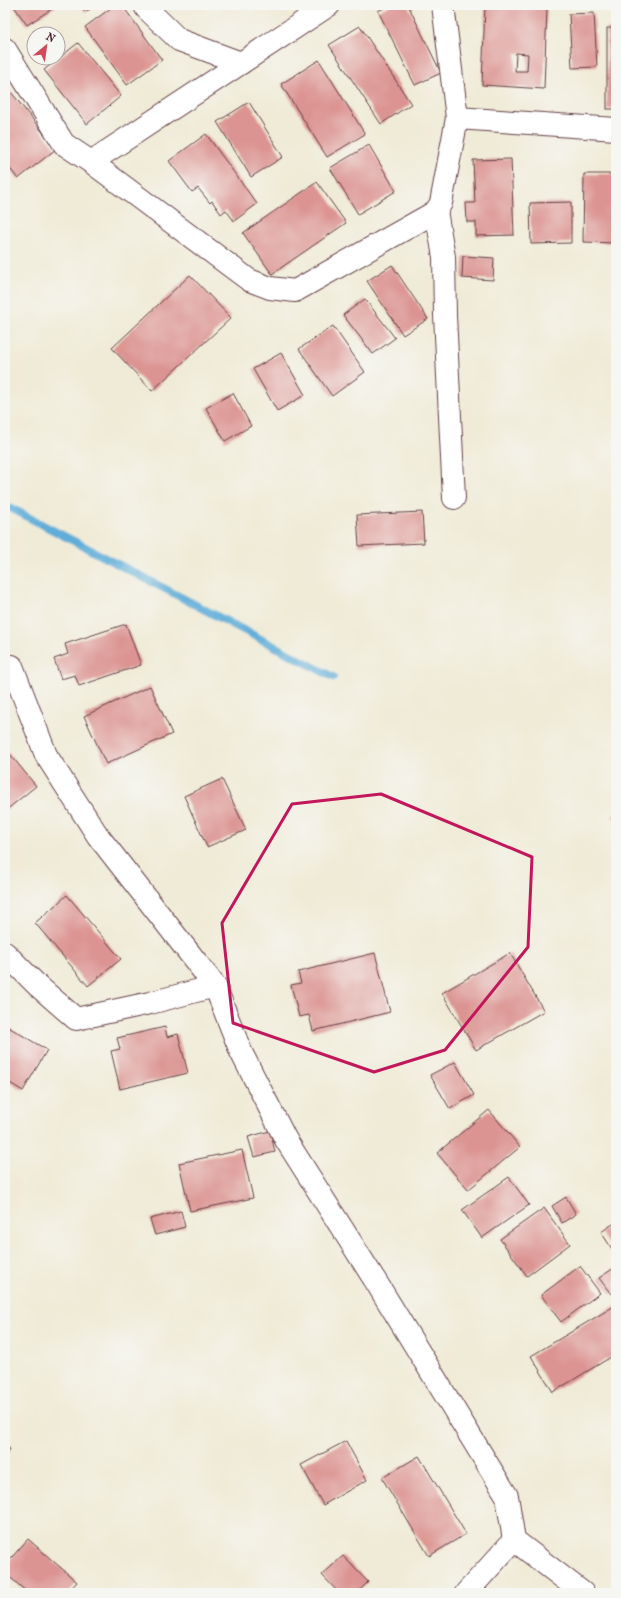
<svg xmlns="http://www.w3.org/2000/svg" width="621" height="1598" font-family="'IM FELL French Canon',serif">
<rect width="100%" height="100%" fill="#f6f6f2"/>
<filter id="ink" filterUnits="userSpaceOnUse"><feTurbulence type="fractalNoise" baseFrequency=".025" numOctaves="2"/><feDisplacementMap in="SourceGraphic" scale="8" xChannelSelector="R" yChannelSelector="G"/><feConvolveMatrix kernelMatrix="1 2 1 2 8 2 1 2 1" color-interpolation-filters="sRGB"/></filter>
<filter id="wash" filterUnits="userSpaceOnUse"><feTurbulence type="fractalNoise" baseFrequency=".012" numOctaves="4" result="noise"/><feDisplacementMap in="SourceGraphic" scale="16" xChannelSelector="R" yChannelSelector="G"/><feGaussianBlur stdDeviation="0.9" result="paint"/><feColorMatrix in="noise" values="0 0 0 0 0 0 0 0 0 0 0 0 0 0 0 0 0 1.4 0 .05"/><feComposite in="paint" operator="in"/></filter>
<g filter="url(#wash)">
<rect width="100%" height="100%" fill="#f0ebd7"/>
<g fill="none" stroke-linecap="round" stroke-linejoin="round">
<path stroke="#5eadd8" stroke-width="8" d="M5,505L333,677"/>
</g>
<g id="blocks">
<g fill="#dc9492" fill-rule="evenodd">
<path d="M13,5H58L27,25Z"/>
<path d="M81,5H97L85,12Z"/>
<path d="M115,5H122L162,60L127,85L85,27Z"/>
<path d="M390,5H408L441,73L415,85L378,11Z"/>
<path d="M485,5L547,8L544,89L482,85ZM516,53L528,54L527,71H515Z"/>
<path d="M594,13L597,67L572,68L569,14Z"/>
<path d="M360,26L411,104L381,124L329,45Z"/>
<rect x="607" y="28" width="9" height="81"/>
<path d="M78,43L121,96L87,124L44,70Z"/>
<path d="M319,60L365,134L327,157L281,84Z"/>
<path d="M11,92L56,149L18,179L5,162V96Z"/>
<path d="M249,102L283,157L251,177L217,122Z"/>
<path d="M206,134L257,204L234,221L226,210L221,214L212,201L210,203L198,188L192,192L169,161Z"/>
<path d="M369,145L396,191L358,214L330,168Z"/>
<path d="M511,159L514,235L476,236V222H467L466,203H475L473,160Z"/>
<path d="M584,174H616V243L583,242Z"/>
<path d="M317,182L346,223L272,274L243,233Z"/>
<path d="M571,202V243L531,244L530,203Z"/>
<path d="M463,256L494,258L493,280L462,278Z"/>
<path d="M392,265L428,319L403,335L367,281Z"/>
<path d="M190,275L231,318L152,391L112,348Z"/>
<path d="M365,299L395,338L373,354L343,315Z"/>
<path d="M333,326L365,372L332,396L299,349Z"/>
<path d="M281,353L305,395L277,411L253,369Z"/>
<path d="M233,393L251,426L225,441L206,408Z"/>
<path d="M422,512L424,543L359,546L357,515Z"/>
<path d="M126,624L141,665L79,686L75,675L61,679L54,659L68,654L65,644Z"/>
<path d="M150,686L172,734L106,764L84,716Z"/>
<path d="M5,748L36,786L5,811Z"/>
<path d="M222,779L246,830L207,847L184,796Z"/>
<path d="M616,813V821L612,816Z"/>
<path d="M67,895L121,959L88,986L35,923Z"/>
<path d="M375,953L390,1012L313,1031L309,1015L299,1017L291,985L301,983L298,972Z"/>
<path d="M510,953L544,1011L476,1050L442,993Z"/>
<path d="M5,1025L47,1050L23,1091L5,1080Z"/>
<path d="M165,1027L167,1037L178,1034L188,1073L120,1089L111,1051L120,1049L117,1038Z"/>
<path d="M455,1062L474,1095L450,1109L430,1075Z"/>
<path d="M489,1110L520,1147L468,1190L437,1153Z"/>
<path d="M270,1131L275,1152L254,1157L248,1137Z"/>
<path d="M242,1150L253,1198L190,1211L179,1163Z"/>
<path d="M509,1177L529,1205L482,1238L462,1210Z"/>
<path d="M566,1197L576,1214L562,1223L552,1206Z"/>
<path d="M544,1208L570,1244L527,1276L500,1239Z"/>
<path d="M181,1211L185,1227L155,1235L150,1219Z"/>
<path d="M616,1222V1255L601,1232Z"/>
<path d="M580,1266L600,1293L561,1322L541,1295Z"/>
<path d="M614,1268L616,1272V1290L611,1294L599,1278Z"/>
<path d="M616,1305V1354L553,1392L531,1356Z"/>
<path d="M346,1441L367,1480L323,1505L301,1465Z"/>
<path d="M5,1445L10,1449L5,1457Z"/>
<path d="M419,1456L466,1534L429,1556L382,1478Z"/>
<path d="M28,1539L77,1582L67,1593H28L5,1573V1565Z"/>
<path d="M343,1556L368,1582L357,1593H339L322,1575Z"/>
</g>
</g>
</g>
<g filter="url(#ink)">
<use href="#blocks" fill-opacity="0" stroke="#633e45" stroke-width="1"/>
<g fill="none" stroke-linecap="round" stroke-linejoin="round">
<defs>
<g id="street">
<path d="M145,5L146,8L179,40L241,63"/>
<path d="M5,49L64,144L91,162L249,280L270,288L295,291L428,216L436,211L441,203L457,118L443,5"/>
<path d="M457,118L616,129"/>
<path d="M91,162L329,5"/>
<path d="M436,211L444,257L445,315L454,498"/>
<path d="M12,666L46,755L98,836L215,986L241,1052L286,1140L378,1285L507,1496L514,1540L583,1593"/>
<path d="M5,953L37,985L76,1019L150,1003L215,986"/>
<path d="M466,1593L514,1540"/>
</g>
</defs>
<use href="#street" stroke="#633e45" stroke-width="24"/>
<use href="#street" stroke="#fff" stroke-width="22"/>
</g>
</g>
<path fill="none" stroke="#c2185b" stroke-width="3" stroke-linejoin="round" d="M381,794L532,857L528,947L445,1050L374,1072L233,1023L222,923L292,804Z"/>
<rect width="621" height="1598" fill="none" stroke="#f6f6f2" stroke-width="20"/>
<g transform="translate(46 46) rotate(29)"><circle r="19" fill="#f6f6f2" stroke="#b1a0a2"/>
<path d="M0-3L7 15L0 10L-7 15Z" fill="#d1495b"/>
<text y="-6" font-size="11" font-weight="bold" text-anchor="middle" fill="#4a1f2b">N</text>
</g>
</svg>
